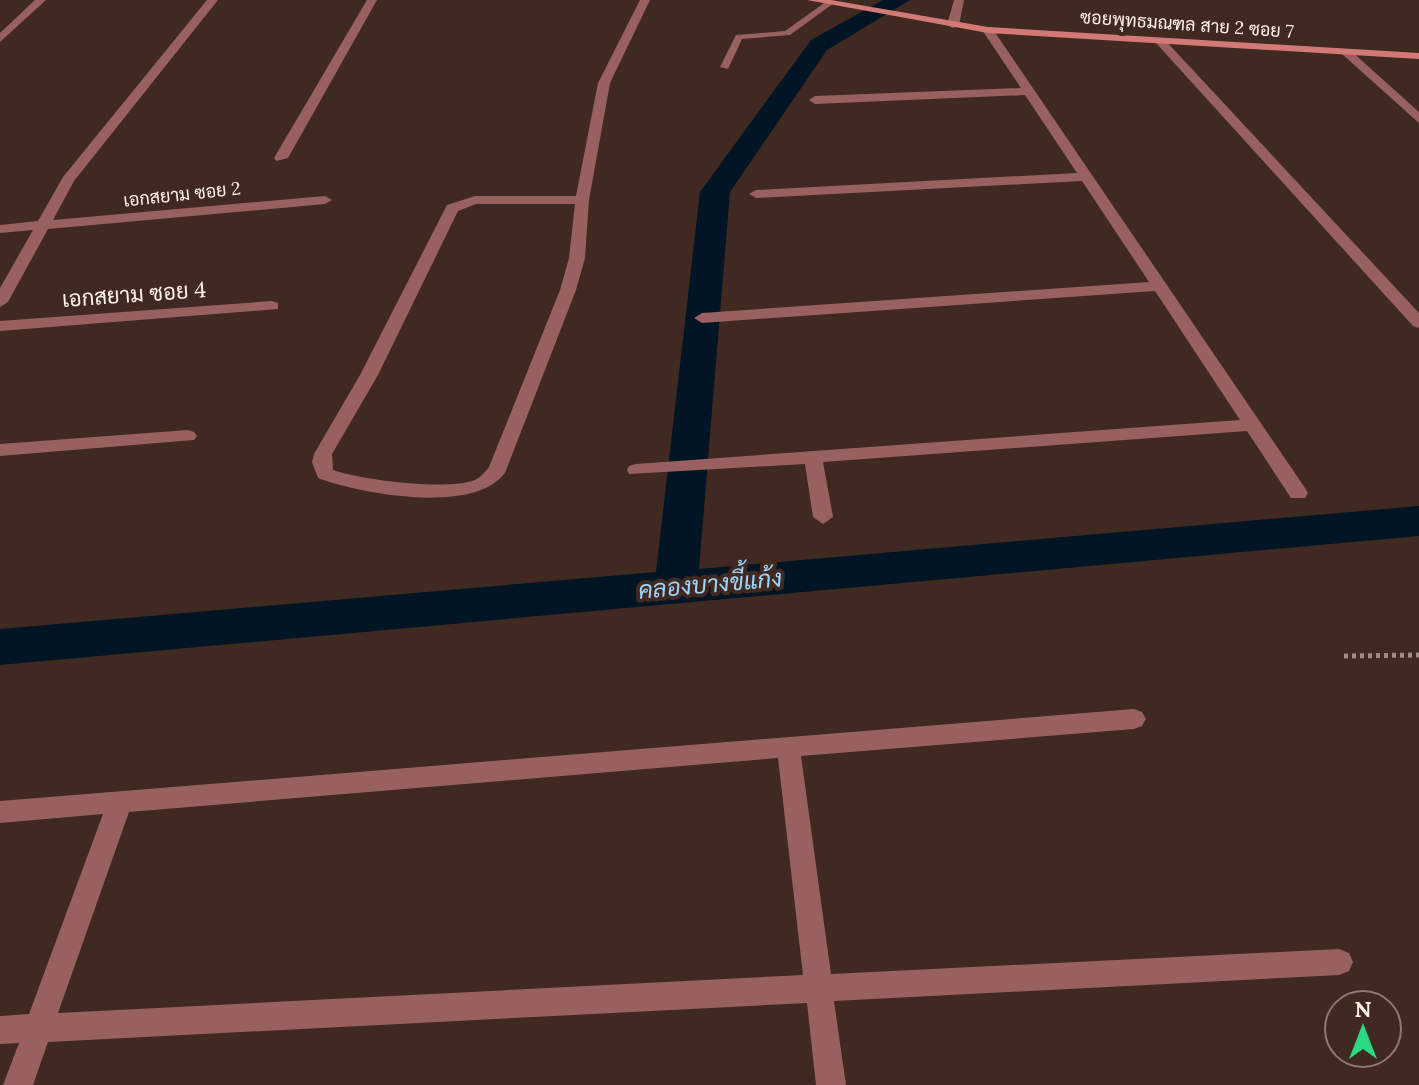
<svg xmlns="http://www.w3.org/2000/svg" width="1419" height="1085" font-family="Lora,Sarabun,serif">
<rect width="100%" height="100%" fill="#402920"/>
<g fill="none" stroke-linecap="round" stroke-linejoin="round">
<path fill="#011524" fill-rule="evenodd" d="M883,0H910L827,50L730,192L699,569L1419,506V536L0,665V629L656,572L700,192L811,40Z"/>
<path stroke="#9e8c85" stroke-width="5" stroke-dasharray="4 4" stroke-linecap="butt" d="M1344,656L1419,655"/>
<path fill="#98605e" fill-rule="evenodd" d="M827,1L834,3L790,35L742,39L728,69L720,67L736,35L785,31Z"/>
<g fill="#98605e" fill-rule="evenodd">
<path d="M35,0H46L0,42V33Z"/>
<path d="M207,0H218L74,181L53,220L325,196L332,200L325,204L48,229L8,302L0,307V288L33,230L0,233V225L38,221L63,177Z"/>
<path d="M367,0H377L288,158L276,161L274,158Z"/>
<path d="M640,0H650L610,83L589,200L585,258L576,290L505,473C474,515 361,494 318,478L312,462L314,454L360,375L447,205L475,196H576L598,83ZM476,204H575L569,258L560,290L489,467C485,472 481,477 475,480C447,491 362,480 333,470L332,454L378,375L458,211Z"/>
<path d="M954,0H964L959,25L953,28L947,25Z"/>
<path d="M988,27L992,28L1305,488L1308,493L1305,498H1291L1247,431L823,462L833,517L823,524L813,517L805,464L629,474L627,470L629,466L636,464L1240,420L1155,291L702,323L694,318L702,313L1149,282L1082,181L756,198L749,194L756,190L1077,173L1025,95L815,104L809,100L815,96L1021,88L982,30Z"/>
<path d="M1156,39H1164L1419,313V328L1413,326L1156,43Z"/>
<path d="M1342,50H1350L1419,112V123L1342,54Z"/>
<path d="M272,301L278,303V309L0,331V321Z"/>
<path d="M188,430L194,432L197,436L194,440L0,456V444Z"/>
<path d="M1134,709L1142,712L1146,719L1142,726L1134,729L801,756L831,974L1339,949L1349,953L1353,962L1349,971L1339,975L834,1001L846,1085H816L807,1003L48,1042L33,1085H3L19,1043L0,1044V1016L29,1014L103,814L0,823V801ZM778,758L803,975L58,1013L129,812Z"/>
</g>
<path fill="#d37a77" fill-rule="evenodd" d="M807,0H831L988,27L1419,53V59L988,33Z"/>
</g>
<g text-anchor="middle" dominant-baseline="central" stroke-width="8" stroke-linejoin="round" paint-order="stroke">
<g font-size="18" fill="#fef1ec" stroke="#402920">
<text transform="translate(1187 24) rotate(4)">ซอยพุทธมณฑล สาย 2 ซอย 7</text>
<text transform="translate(182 194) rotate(-6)">เอกสยาม ซอย 2</text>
</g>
<g font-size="22" fill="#fef1ec" stroke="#402920">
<text transform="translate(134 294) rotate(-4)">เอกสยาม ซอย 4</text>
</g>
<g font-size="24" font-style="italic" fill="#9ed5fd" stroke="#402920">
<text transform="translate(710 584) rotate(-5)">คลองบางขี้แก้ง</text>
</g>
</g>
<g transform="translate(1363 1029)"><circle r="38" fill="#402920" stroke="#8c7972" stroke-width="2"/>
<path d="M0-6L14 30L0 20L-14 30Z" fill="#2dd884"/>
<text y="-12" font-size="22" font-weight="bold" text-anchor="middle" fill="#fef1ec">N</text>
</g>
</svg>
